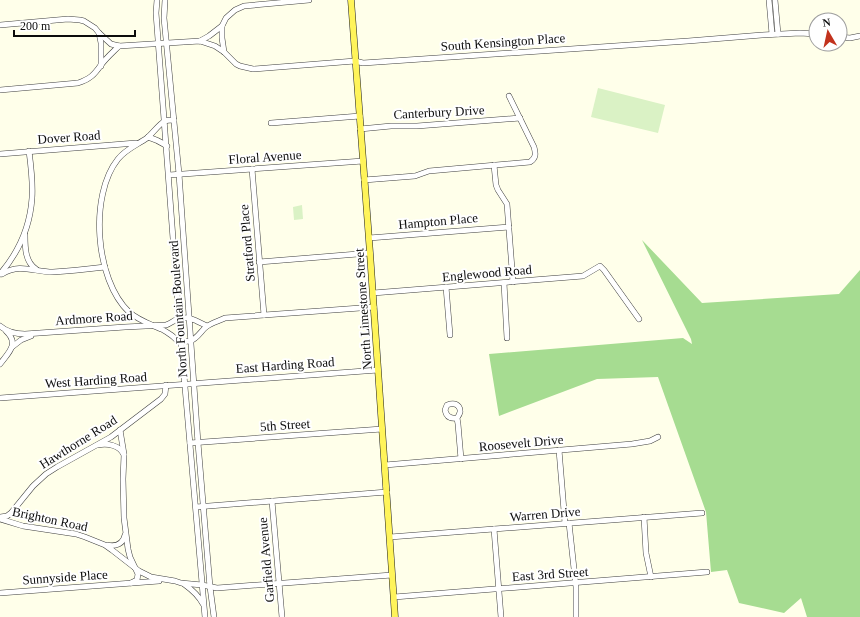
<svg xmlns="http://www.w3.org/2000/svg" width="860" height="617" font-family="Georgia,serif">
<rect width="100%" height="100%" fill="#ffffea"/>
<path fill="#a6dc91" d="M642,240L702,303L839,294L860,270V617H807L801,598L784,613L739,603L727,570L711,572L706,512L658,377L597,379L499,416L489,354L683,338L692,344L691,339Z"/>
<g fill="#daf2c5">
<path d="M598,88L665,105L658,133L591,117Z"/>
<path d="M302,205L303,219L294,220L293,207Z"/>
</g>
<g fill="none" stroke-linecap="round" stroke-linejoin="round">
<defs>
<g id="minor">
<path d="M157,0L156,13L179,318L205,617"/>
<path d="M165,0L164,18L179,174L198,443L210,587L214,617"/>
<path d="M769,0L772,34"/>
<path d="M775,0L778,34"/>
<path d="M0,25L68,19L80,20L84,21L95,28L99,33L111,44L119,46L200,41L215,46L224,52L236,64L240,66L253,69L355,61L363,63L688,41L762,35L800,33L816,34"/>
<path d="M222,26V38L224,52"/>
<path d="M99,33L101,43V66"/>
<path d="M840,37L850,38L860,36"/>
<path d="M200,41L209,36L222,26L226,18L235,10L244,6L309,0"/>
<path d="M0,90L78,83C90,79 94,75 101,65C106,58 113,52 119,46"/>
<path d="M174,120C171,120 167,120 165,121C160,123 152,134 147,138C137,145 126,149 118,159C89,195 95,280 129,312C138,320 150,324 161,329C164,330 168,333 171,335C173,336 176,340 178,341C181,342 187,341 190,341C197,339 201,331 206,327C211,323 219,321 225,318L374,307"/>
<path d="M271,123L360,116"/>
<path d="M360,129L391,126H417L520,118"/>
<path d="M148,137C155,139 161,142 167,146"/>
<path d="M0,154L136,143"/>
<path d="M494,165L496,185L498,190L507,204L513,282"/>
<path d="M252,169L264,315"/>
<path d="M169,175L363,161"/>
<path d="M364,180L415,176L429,171L530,162C536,158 536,154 534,147L509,96"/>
<path d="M25,235C25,247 25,262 36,269"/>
<path d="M369,238L509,227"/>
<path d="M259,262L370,253"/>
<path d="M0,274C19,252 30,227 32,198C33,183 31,166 29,151"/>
<path d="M2,274C20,263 34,272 53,272C70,271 88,269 105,267"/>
<path d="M504,283L507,338"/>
<path d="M446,287L450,335"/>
<path d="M373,293L583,276L600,266L604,270L639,319"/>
<path d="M0,326C7,332 16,334 25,334L125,327L166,325C170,324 174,320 178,319C189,315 198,322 207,326"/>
<path d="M12,347L21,340L31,336"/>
<path d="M0,364C8,353 20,344 6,331"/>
<path d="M0,398L378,370"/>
<path d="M457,418C450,419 446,416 445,410L447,405C458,401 464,409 457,418L458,424L461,459"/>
<path d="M120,430L124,454"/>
<path d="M190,443L382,429"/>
<path d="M98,445C107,443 120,445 124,455L123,479L124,518L128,549L130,557L138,574L137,580L131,583"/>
<path d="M559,450L565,523"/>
<path d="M385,465L632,444L650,441L658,437"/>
<path d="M272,501L282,617"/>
<path d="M196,507L387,492"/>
<path d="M0,517L7,516L11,513L33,486L46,474L57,467L111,437L161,399L165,394L166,385"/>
<path d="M644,517L646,553L651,577"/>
<path d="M0,519L23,526L76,534L85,537L105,545L112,550L139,571L151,577L175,581L181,583L202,585L217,588L392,575"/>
<path d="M569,523L576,587V617"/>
<path d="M494,529L501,617"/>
<path d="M390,537L702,513"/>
<path d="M107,545C116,547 123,544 125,535"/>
<path d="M184,584C191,589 199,596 203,604"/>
<path d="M0,593L159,581"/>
<path d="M394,597L707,572"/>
</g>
<path id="major" d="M351,0L370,253L395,617"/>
</defs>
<use href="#minor" stroke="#3f3f3f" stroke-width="6"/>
<use href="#major" stroke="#1d1d1d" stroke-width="7"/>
<use href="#minor" stroke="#fff" stroke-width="5"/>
<use href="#major" stroke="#fff45a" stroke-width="6"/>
</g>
<g text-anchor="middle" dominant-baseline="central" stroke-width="4" stroke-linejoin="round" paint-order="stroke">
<g font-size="13" fill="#0c0c0c" stroke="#fff">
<text transform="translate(503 42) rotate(-4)">South Kensington Place</text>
<text transform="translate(439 112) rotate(-3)">Canterbury Drive</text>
<text transform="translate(69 137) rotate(-4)">Dover Road</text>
<text transform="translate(265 157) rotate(-4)">Floral Avenue</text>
<text transform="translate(438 221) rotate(-5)">Hampton Place</text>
<text transform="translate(247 243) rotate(-95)">Stratford Place</text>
<text transform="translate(487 273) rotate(-5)">Englewood Road</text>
<text transform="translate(178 309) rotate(-94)">North Fountain Boulevard</text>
<text transform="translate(363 309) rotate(-94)">North Limestone Street</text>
<text transform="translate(94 318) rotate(-4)">Ardmore Road</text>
<text transform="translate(285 365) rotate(-4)">East Harding Road</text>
<text transform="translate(96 380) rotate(-4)">West Harding Road</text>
<text transform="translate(285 425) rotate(-4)">5th Street</text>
<text transform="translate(78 442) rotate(-32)">Hawthorne Road</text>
<text transform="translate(521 443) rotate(-5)">Roosevelt Drive</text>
<text transform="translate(545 514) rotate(-5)">Warren Drive</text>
<text transform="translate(50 519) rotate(12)">Brighton Road</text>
<text transform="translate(266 560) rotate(-95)">Garfield Avenue</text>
<text transform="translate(550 574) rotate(-4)">East 3rd Street</text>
<text transform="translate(65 577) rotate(-4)">Sunnyside Place</text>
</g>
</g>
<g transform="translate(828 32) rotate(351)"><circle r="19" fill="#ffffff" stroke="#9e9e9e"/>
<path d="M0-3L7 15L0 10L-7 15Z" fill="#c2321d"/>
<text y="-6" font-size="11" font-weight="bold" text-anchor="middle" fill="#0c0c0c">N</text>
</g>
<path d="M14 30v6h121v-6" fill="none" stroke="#0c0c0c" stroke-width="2"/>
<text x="20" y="30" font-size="12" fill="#0c0c0c" stroke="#ffffff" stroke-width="3" paint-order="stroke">200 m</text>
</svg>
